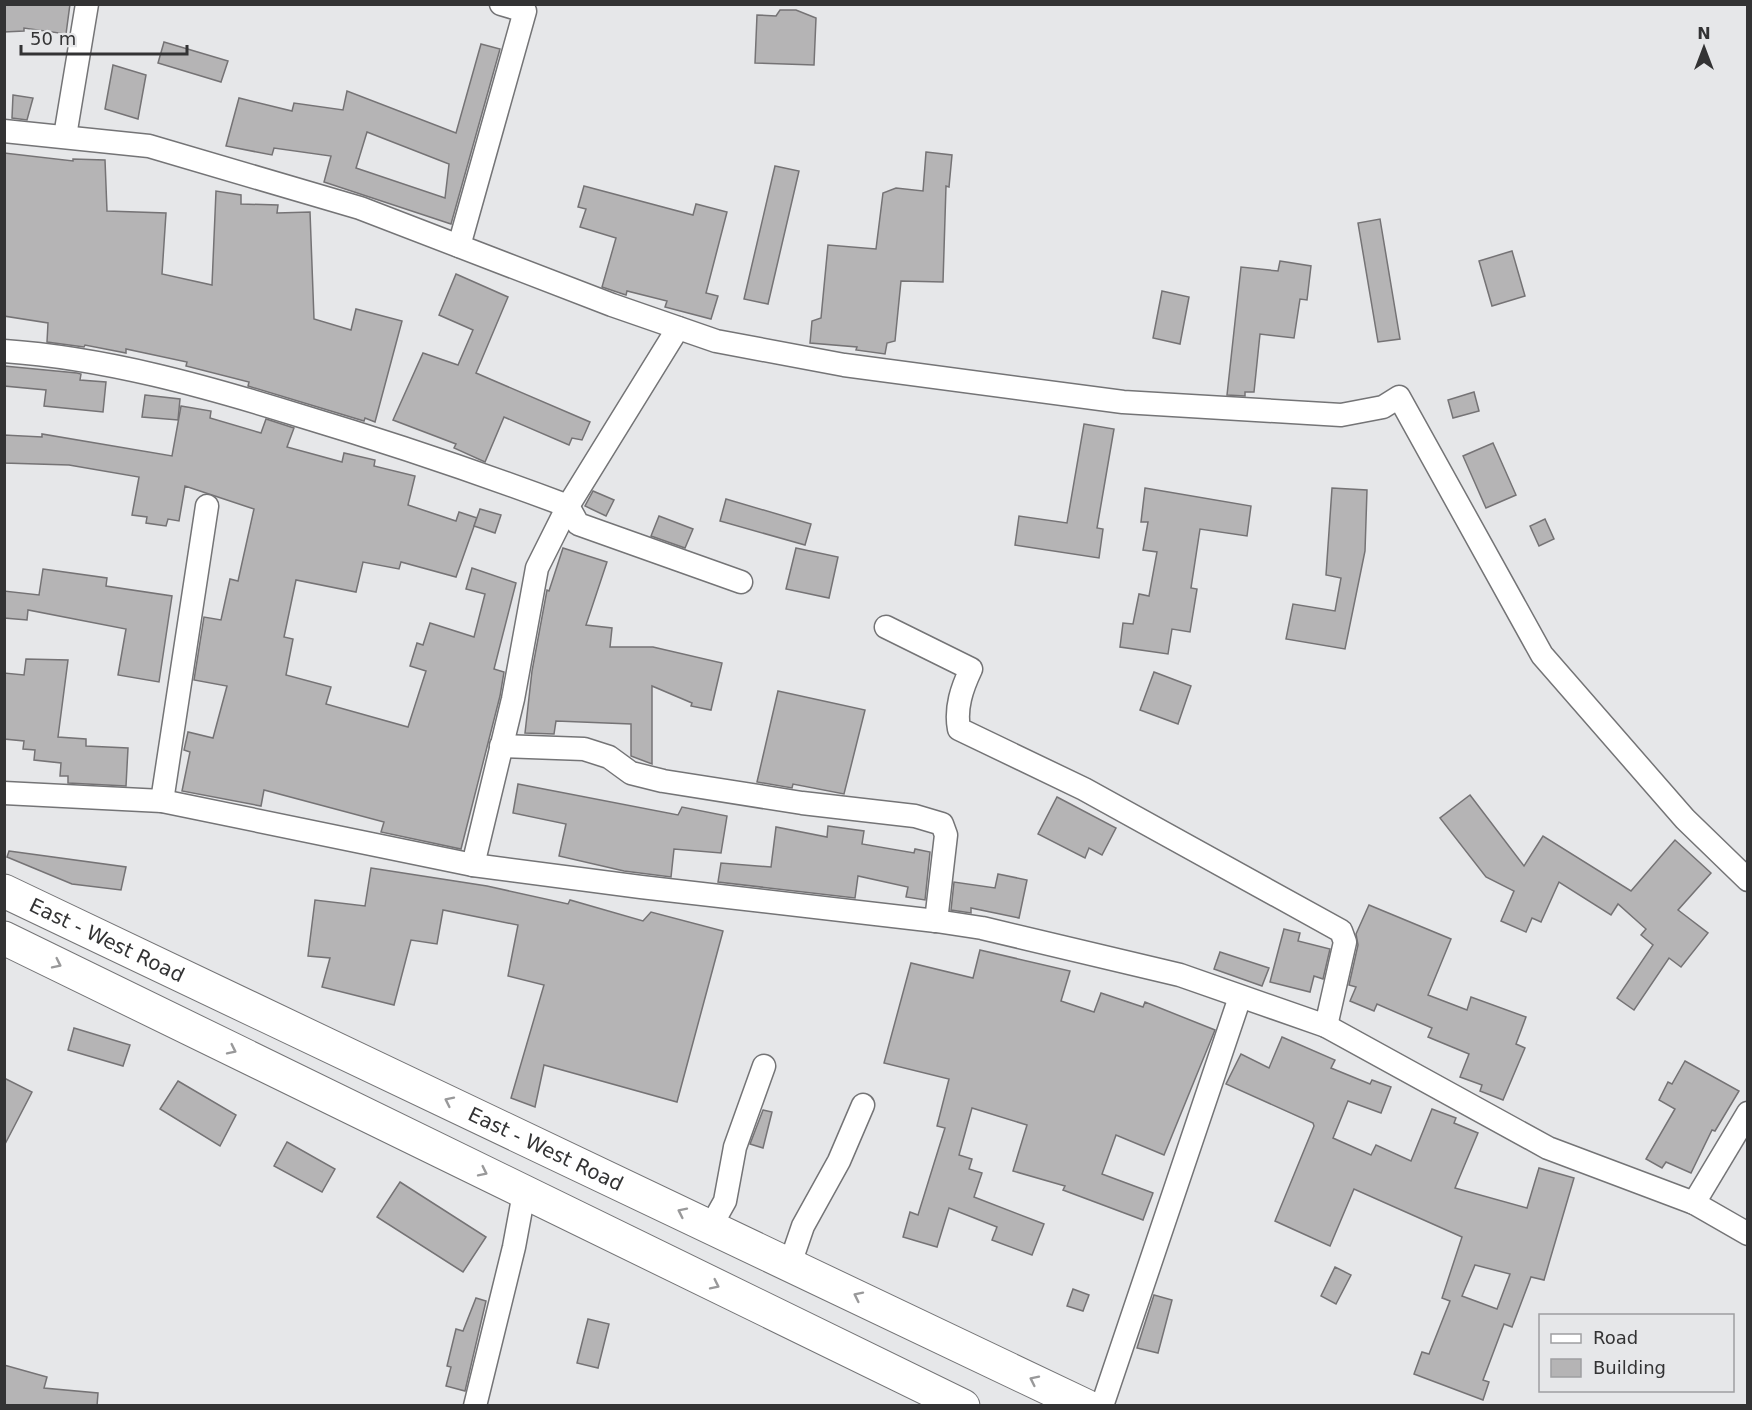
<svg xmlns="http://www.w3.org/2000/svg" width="1752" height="1410" font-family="'DejaVu Sans',sans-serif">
<rect width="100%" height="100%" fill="#e6e7e9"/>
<g fill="#b5b4b5" stroke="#757375" stroke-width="1.5" fill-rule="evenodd">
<path d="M4,4H70L66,34L24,28V31L4,32Z"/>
<path d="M780,10H796L816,18L814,65L755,63L757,15L776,16Z"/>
<path d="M164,42L228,61L221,82L158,63Z"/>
<path d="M481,44L500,49L451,224L324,182L331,156L274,148L272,155L226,146L239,98L292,111L294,103L343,110L347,91L456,133ZM367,132L449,164L445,198L356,168Z"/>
<path d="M113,65L146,75L138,119L105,109Z"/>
<path d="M13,95L33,98L27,120L12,118Z"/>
<path d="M926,152L952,155L949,187L946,186L943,282L901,281L895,341L887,343L885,354L856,350L857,347L810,343L812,321L821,318L828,245L876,249L883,193L896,188L923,191Z"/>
<path d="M4,153L73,161V159L105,160L107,211L166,213L162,274L212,285L216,191L241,195V204L278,205L277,213L310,212L314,319L351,330L356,309L402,321L375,422L365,418L364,421L248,386L249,382L186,366L187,362L126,349V353L85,345L84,347L47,342L48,323L4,316Z"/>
<path d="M775,166L799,171L768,304L744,299Z"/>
<path d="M584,186L693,215L696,204L727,212L706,293L718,296L711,319L665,307L667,301L627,291L626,295L602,287L616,238L580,227L586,209L578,207Z"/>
<path d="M1380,219L1400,339L1378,342L1358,223Z"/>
<path d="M1512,251L1525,296L1492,306L1479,261Z"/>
<path d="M1280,261L1311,266L1307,300L1300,299L1294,338L1260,334L1254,392H1245V396L1227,395L1241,267L1278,271Z"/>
<path d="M456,274L508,297L476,373L590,422L582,440L572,438L569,445L504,417L485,462L454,448L456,444L393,420L423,353L458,365L473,330L439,315Z"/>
<path d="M1162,291L1189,297L1180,344L1153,338Z"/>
<path d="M4,366L77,373L81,374L80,380L106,382L103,412L44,406L46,390L4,386Z"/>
<path d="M1474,392L1479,411L1453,418L1448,400Z"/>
<path d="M145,395L180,399L178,420L142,417Z"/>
<path d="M181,406L211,411L210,418L261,433L266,419L294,428L287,447L342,462L344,453L375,460L374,466L415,476L408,505L456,521L459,512L477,518L456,577L401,562L399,569L363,562L356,592L296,580L284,637L293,639L286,675L331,687L326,704L408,727L426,671L410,666L417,643L423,645L430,623L474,637L485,594L466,589L472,568L516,583L494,669L504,672L500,696L461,849L381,832L384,822L264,790L261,806L182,791L190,752L184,750L188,732L213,738L227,686L194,680L204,617L221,620L230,579L238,581L254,509L185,486L179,521L168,519L166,526L146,523L147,517L132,515L139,477L69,465L4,463V435L42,437V434L172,456Z"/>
<path d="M1084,424L1114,429L1097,528L1103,529L1099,558L1015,545L1019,516L1067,523Z"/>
<path d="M1493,443L1516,495L1486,508L1463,456Z"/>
<path d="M1145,488L1251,506L1247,536L1200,529L1191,588L1197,589L1190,632L1172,629L1168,654L1120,647L1123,623L1133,624L1139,594L1149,596L1157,552L1143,550L1148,522H1141Z"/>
<path d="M1332,488L1367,490L1365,551L1345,649L1286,639L1293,604L1335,611L1341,578L1326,575Z"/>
<path d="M593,491L614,500L606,516L585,506Z"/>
<path d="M726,499L811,524L805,545L720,521Z"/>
<path d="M480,509L501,515L495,533L474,526Z"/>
<path d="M659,516L693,529L685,548L651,536Z"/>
<path d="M1545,519L1554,539L1539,546L1530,526Z"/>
<path d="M563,548L607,562L586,625L612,628L610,647H653L722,663L711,710L691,706L692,703L652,686V764L631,756V724L556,721L554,734L525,733L532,671L547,590L549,591Z"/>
<path d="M796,548L838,557L829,598L786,589Z"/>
<path d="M43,569L107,578L106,586L172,596L159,682L118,675L126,629L28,610L27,620L4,618V591L39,595Z"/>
<path d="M26,659L68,660L58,737L86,739V746L128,748L126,786L68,783V776H60L61,763L34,760L35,750L23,749L24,741L4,739V673L24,675Z"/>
<path d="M1154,672L1191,686L1178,724L1140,710Z"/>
<path d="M778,691L865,710L844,794L793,784L792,788L757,782Z"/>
<path d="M518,784L678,815L682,807L727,816L721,853L674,849L671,877L624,871L559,856L566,824L513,813Z"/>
<path d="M1470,795L1524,866L1543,836L1631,891L1675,840L1711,873L1678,910L1708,933L1681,967L1669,958L1634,1010L1617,998L1653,945L1641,935L1646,929L1618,904L1611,915L1559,882L1541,922L1532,918L1526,932L1501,921L1514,891L1486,877L1440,818Z"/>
<path d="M1057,797L1116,828L1102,855L1089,848L1085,858L1038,834Z"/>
<path d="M828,826L864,831L862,844L914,853L915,849L930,852L925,900L906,897L908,887L858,876L855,898L718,882L721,863L771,867L776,827L827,837Z"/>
<path d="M9,851L126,867L121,890L72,884L7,857Z"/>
<path d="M371,868L487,886L568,904L570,900L643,921L651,912L723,931L677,1102L544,1065L535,1107L511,1098L544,985L508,976L518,925L443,910L437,944L411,940L394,1005L322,987L330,958L308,956L315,900L365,906Z"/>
<path d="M998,874L1027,880L1019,918L971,908V913L951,910L954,882L995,888Z"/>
<path d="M1369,905L1451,939L1428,995L1467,1010L1471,997L1526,1017L1516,1044L1525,1048L1503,1100L1480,1091L1482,1085L1460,1077L1469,1054L1428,1037L1432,1028L1377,1004L1374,1011L1350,1001L1356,987L1349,985L1358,945L1356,934Z"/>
<path d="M1284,929L1300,933L1298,941L1330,949L1323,979L1314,976L1310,992L1270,982Z"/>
<path d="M980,950L1070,971L1061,1001L1094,1012L1101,993L1143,1007L1145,1002L1215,1030L1164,1155L1116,1135L1102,1174L1153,1193L1143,1220L1063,1190L1065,1186L1013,1171L1027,1125L972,1108L959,1155L972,1159L969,1169L982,1173L974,1197L1044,1224L1032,1255L992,1240L997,1227L949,1208L937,1247L903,1237L910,1212L918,1215L945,1128L937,1126L949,1079L884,1063L911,963L973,978Z"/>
<path d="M1220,952L1269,968L1262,986L1214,969Z"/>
<path d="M74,1028L130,1045L123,1066L68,1050Z"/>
<path d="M1282,1037L1335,1060L1331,1068L1370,1084L1372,1080L1391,1087L1381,1113L1348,1101L1333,1138L1371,1155L1376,1145L1411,1161L1432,1109L1456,1118L1454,1123L1478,1133L1455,1188L1527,1208L1539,1168L1574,1178L1544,1280L1531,1277L1512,1327L1504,1324L1483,1380L1489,1382L1483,1400L1414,1374L1422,1352L1429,1354L1450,1301L1442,1298L1462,1237L1354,1189L1330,1246L1275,1221L1314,1126L1313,1123L1226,1084L1241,1054L1269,1068ZM1475,1265L1510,1274L1497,1309L1462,1296Z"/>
<path d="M1685,1061L1739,1091L1715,1131L1712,1130L1691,1173L1666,1162L1662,1168L1646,1159L1675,1109L1659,1100L1668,1082L1672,1084Z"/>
<path d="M4,1078L32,1092L4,1146Z"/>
<path d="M178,1081L236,1115L220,1146L160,1109Z"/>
<path d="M763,1110L772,1112L763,1148L750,1144Z"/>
<path d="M287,1142L335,1169L322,1192L274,1166Z"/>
<path d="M400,1182L486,1237L463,1272L377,1217Z"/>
<path d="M1335,1267L1351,1275L1336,1304L1321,1296Z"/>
<path d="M1073,1289L1089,1295L1083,1311L1067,1306Z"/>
<path d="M1154,1295L1172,1300L1158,1353L1137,1348Z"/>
<path d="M476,1298L486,1301L465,1391L446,1386L451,1367L447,1366L456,1329L463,1331Z"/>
<path d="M588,1319L609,1324L598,1368L577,1363Z"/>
<path d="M4,1365L47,1377L44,1388L98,1393L97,1406H4Z"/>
</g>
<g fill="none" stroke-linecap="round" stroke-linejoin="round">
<defs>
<g id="minor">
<path d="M4,131L149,146L360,208L612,305L716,341L844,365L1123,402L1341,415L1383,407L1399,397L1542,655L1685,819L1748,880"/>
<path d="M65,136L87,4"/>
<path d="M459,246L525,11L501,4"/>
<path d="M4,351C105,358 205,386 301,416C391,443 480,473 568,506L578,524L741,582"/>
<path d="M886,627L971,669C962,688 955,708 959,729L1084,789L1341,931L1345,942L1326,1026"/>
<path d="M501,746L584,749L609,757L631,773L663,781L802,803L915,816L942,824L946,835L936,921"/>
<path d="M4,793L162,801L473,865L641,887L936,921L982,928L1180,975L1326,1026L1548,1148L1694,1203L1748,1234"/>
<path d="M162,801L207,506"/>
<path d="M473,865L513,699L537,568L568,506L678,328"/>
<path d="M1694,1203L1748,1113"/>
<path d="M711,1226L725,1201L735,1147L764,1066"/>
<path d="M790,1264L803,1226L839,1161L863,1105"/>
<path d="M475,1406L514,1247L524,1193"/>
<path d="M1102,1406L1240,997"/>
</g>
<g id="primary">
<path id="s1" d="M4,891L1086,1406"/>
<path d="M4,938L963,1406"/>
</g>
</defs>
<use href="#minor" stroke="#747476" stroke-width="25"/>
<use href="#primary" stroke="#747476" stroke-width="35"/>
<use href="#minor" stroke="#fff" stroke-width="22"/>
<use href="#primary" stroke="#fff" stroke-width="33"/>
</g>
<defs><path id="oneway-chevron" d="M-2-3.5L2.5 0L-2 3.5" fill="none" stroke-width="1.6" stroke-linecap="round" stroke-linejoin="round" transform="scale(1.5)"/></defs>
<g stroke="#99999a">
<use href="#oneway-chevron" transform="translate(57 964) rotate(26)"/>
<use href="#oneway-chevron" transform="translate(232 1050) rotate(26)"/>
<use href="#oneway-chevron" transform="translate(449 1101) rotate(-154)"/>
<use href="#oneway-chevron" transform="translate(483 1172) rotate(26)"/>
<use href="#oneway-chevron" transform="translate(682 1212) rotate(-154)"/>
<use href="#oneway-chevron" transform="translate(715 1285) rotate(26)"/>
<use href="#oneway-chevron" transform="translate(858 1296) rotate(-154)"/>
<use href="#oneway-chevron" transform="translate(1034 1380) rotate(-154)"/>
</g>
<g text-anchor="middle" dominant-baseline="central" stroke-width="4.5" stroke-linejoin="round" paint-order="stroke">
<g font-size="20" fill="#333334" stroke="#e6e7e9">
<text stroke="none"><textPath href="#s1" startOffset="114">East - West Road</textPath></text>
<text stroke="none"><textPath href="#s1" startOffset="600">East - West Road</textPath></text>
</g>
</g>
<rect width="1752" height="1410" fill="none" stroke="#333334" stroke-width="12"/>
<rect x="1539" y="1314" width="195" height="78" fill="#e6e7e9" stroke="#9e9fa1" stroke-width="1.5"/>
<rect x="1551" y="1334" width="30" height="9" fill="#ffffff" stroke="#9e9fa1" stroke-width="1.5"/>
<text x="1593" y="1344" font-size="18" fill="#333334">Road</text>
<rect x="1551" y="1359" width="30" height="18" fill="#b5b4b5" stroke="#9e9fa1" stroke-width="1.5"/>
<text x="1593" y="1374" font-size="18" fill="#333334">Building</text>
<g transform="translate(1704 48)" stroke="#e6e7e9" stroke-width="4.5" paint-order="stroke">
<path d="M0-4.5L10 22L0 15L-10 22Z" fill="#333334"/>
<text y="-9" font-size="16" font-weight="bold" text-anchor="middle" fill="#333334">N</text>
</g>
<path d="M21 45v9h166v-9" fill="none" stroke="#333334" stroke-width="3"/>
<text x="30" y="45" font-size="18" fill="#333334" stroke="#e6e7e9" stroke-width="4.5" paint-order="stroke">50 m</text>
</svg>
